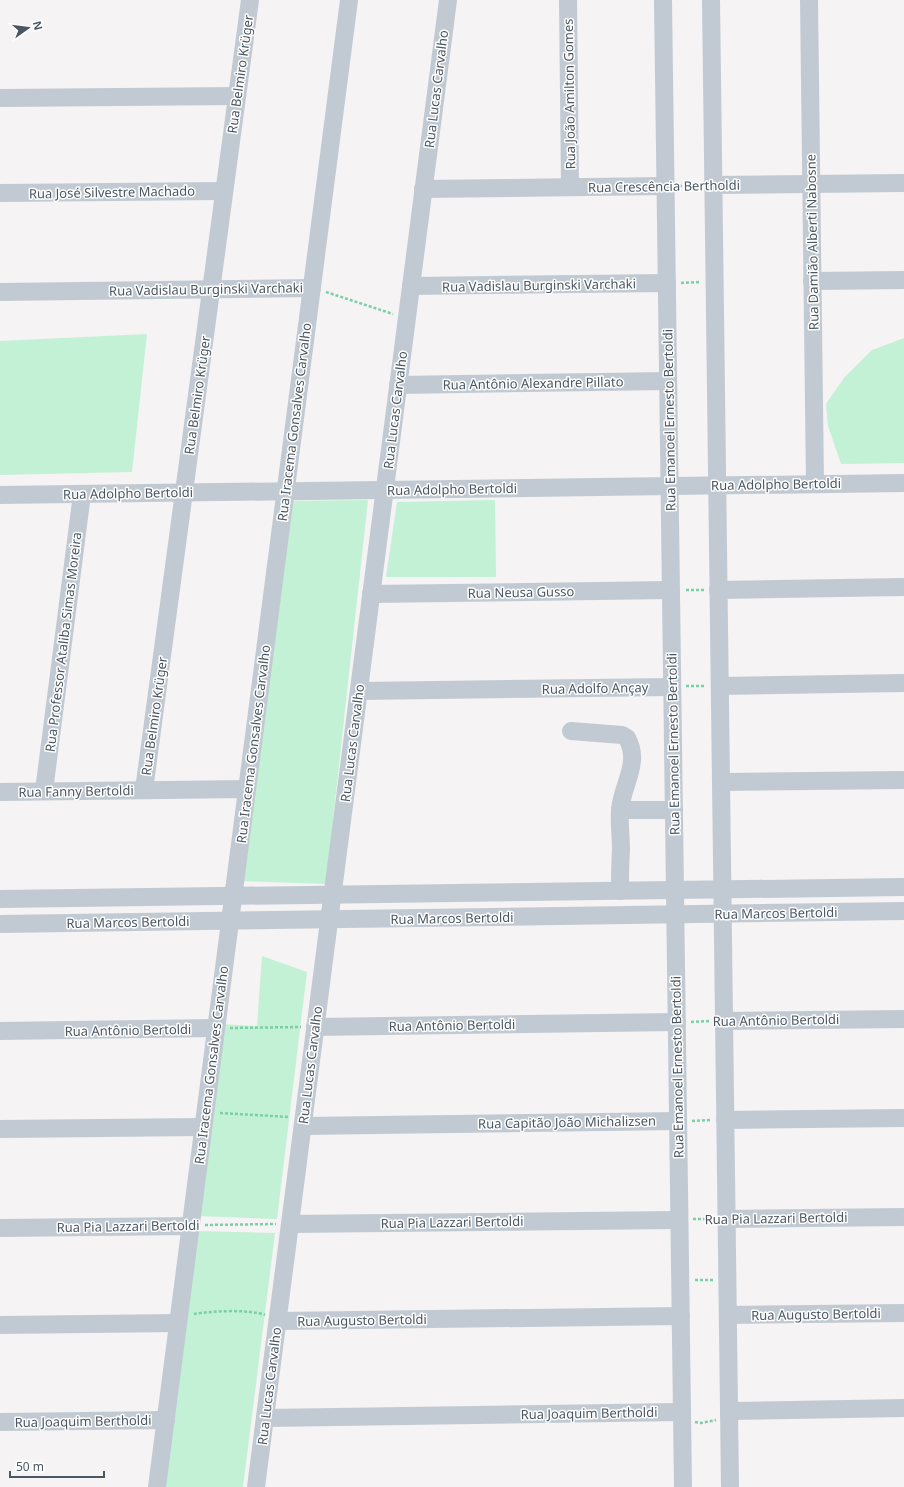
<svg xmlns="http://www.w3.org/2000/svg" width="904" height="1487" font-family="'Noto Sans',sans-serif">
<rect width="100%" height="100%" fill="#f5f3f3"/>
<g fill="#c3f1d5">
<path d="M147,334L132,472L0,475V341Z"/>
<path d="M904,338V463L841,464L828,426L826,404L844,378L872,350Z"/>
<path d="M368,500L326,884L240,881L285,501Z"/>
<path d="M495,500L496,577H386L397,502Z"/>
<path d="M262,956L307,972L277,1219L198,1216L219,1024L257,1026Z"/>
<path d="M196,1231L275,1233L243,1487H165Z"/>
</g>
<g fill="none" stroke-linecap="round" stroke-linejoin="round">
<g stroke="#7ad0a6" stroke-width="2.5" stroke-dasharray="3 2" stroke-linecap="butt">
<path d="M679,186H698"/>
<path d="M681,283L700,282"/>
<path d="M326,292L393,314"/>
<path d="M686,590H705"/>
<path d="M686,686H705"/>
<path d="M691,1022L710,1021"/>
<path d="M230,1028L301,1027"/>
<path d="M220,1113L289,1117"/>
<path d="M692,1121L711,1120"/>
<path d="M693,1219H712"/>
<path d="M205,1225L276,1224"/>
<path d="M695,1280H714"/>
<path d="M194,1314C211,1311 249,1309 265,1315"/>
<path d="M695,1422L701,1423L716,1420"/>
</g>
<g stroke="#c1cad2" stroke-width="18">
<path d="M568,0L570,187"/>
<path d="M663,0L683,1487"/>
<path d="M711,0L730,1487"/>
<path d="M809,0L815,484"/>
<path d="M0,98L236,96"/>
<path d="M713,185L904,183"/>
<path d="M423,189L666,186"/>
<path d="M0,193L224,191"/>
<path d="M812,281L904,280"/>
<path d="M411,286L667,283"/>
<path d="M0,292L312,288"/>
<path d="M398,385L668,381"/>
<path d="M0,495L904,483"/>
<path d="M718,590L904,587"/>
<path d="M371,594L671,590"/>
<path d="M720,686L904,683"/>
<path d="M359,691L672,687"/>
<path d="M571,731L622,735L627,738C641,763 622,785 620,810C619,823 621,837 621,850C620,864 620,877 620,891"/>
<path d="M721,782L904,780"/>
<path d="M144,790L250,0"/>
<path d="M44,791L82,494"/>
<path d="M0,792L247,789"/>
<path d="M620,810H674"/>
<path d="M0,899L904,887"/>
<path d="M0,924L904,911"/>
<path d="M724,1021L904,1019"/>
<path d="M315,1027L677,1022"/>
<path d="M0,1031L216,1028"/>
<path d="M725,1120L904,1118"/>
<path d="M303,1126L678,1121"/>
<path d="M0,1129L203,1127"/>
<path d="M727,1219L904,1217"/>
<path d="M290,1224L679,1220"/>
<path d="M0,1228L191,1226"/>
<path d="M728,1315L904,1313"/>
<path d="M278,1321L681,1316"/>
<path d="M0,1325L178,1323"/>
<path d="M729,1411L904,1408"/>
<path d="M265,1418L682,1412"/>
<path d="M0,1422L166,1420"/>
<path d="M157,1487L349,0"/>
<path d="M256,1487L448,0"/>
</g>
</g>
<g text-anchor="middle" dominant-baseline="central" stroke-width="3" stroke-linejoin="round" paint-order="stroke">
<g font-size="13" fill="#4a5661" stroke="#fff">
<text transform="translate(240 74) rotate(-82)">Rua Belmiro Krüger</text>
<text transform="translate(436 89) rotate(-83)">Rua Lucas Carvalho</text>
<text transform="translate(569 94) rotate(-91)">Rua João Amilton Gomes</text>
<text transform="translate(664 186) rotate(-1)">Rua Crescência Bertholdi</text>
<text transform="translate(112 192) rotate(-1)">Rua José Silvestre Machado</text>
<text transform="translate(812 242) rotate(-91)">Rua Damião Alberti Nabosne</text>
<text transform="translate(539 285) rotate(-1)">Rua Vadislau Burginski Varchaki</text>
<text transform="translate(206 289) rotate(-1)">Rua Vadislau Burginski Varchaki</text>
<text transform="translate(533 383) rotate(-1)">Rua Antônio Alexandre Pillato</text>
<text transform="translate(197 395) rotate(-82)">Rua Belmiro Krüger</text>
<text transform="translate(395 410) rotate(-83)">Rua Lucas Carvalho</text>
<text transform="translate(669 420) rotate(-91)">Rua Emanoel Ernesto Bertoldi</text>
<text transform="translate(294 422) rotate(-83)">Rua Iracema Gonsalves Carvalho</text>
<text transform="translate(776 484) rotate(-1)">Rua Adolpho Bertoldi</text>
<text transform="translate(452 489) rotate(-1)">Rua Adolpho Bertoldi</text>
<text transform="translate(128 493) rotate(-1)">Rua Adolpho Bertoldi</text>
<text transform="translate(521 592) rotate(-1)">Rua Neusa Gusso</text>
<text transform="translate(63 642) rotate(-83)">Rua Professor Ataliba Simas Moreira</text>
<text transform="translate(595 688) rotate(-1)">Rua Adolfo Ançay</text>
<text transform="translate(154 716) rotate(-82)">Rua Belmiro Krüger</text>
<text transform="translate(352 743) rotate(-83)">Rua Lucas Carvalho</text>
<text transform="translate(253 744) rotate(-83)">Rua Iracema Gonsalves Carvalho</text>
<text transform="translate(673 744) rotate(-91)">Rua Emanoel Ernesto Bertoldi</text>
<text transform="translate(76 791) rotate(-1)">Rua Fanny Bertoldi</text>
<text transform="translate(776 913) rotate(-1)">Rua Marcos Bertoldi</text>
<text transform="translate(452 918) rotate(-1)">Rua Marcos Bertoldi</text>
<text transform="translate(128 922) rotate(-1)">Rua Marcos Bertoldi</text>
<text transform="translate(776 1020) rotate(-1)">Rua Antônio Bertoldi</text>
<text transform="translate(452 1025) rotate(-1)">Rua Antônio Bertoldi</text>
<text transform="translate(128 1030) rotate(-1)">Rua Antônio Bertoldi</text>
<text transform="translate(211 1065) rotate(-83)">Rua Iracema Gonsalves Carvalho</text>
<text transform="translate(310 1065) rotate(-83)">Rua Lucas Carvalho</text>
<text transform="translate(677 1067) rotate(-91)">Rua Emanoel Ernesto Bertoldi</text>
<text transform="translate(567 1122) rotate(-1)">Rua Capitão João Michalizsen</text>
<text transform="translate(776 1218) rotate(-1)">Rua Pia Lazzari Bertoldi</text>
<text transform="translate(452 1222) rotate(-1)">Rua Pia Lazzari Bertoldi</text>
<text transform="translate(128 1226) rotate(-1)">Rua Pia Lazzari Bertoldi</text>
<text transform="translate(816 1314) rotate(-1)">Rua Augusto Bertoldi</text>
<text transform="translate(362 1320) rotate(-1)">Rua Augusto Bertoldi</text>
<text transform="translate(269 1386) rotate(-83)">Rua Lucas Carvalho</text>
<text transform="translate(589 1413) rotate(-1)">Rua Joaquim Bertholdi</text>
<text transform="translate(83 1421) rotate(-1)">Rua Joaquim Bertholdi</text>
</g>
</g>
<g transform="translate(28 28) rotate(76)" stroke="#ffffff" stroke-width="3" paint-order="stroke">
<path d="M0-3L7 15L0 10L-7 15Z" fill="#4a5661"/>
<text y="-6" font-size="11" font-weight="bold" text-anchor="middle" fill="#4a5661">N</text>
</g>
<path d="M10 1471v6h94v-6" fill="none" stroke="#4a5661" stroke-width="2"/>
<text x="16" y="1471" font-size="12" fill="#4a5661" stroke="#ffffff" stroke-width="3" paint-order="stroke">50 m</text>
</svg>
